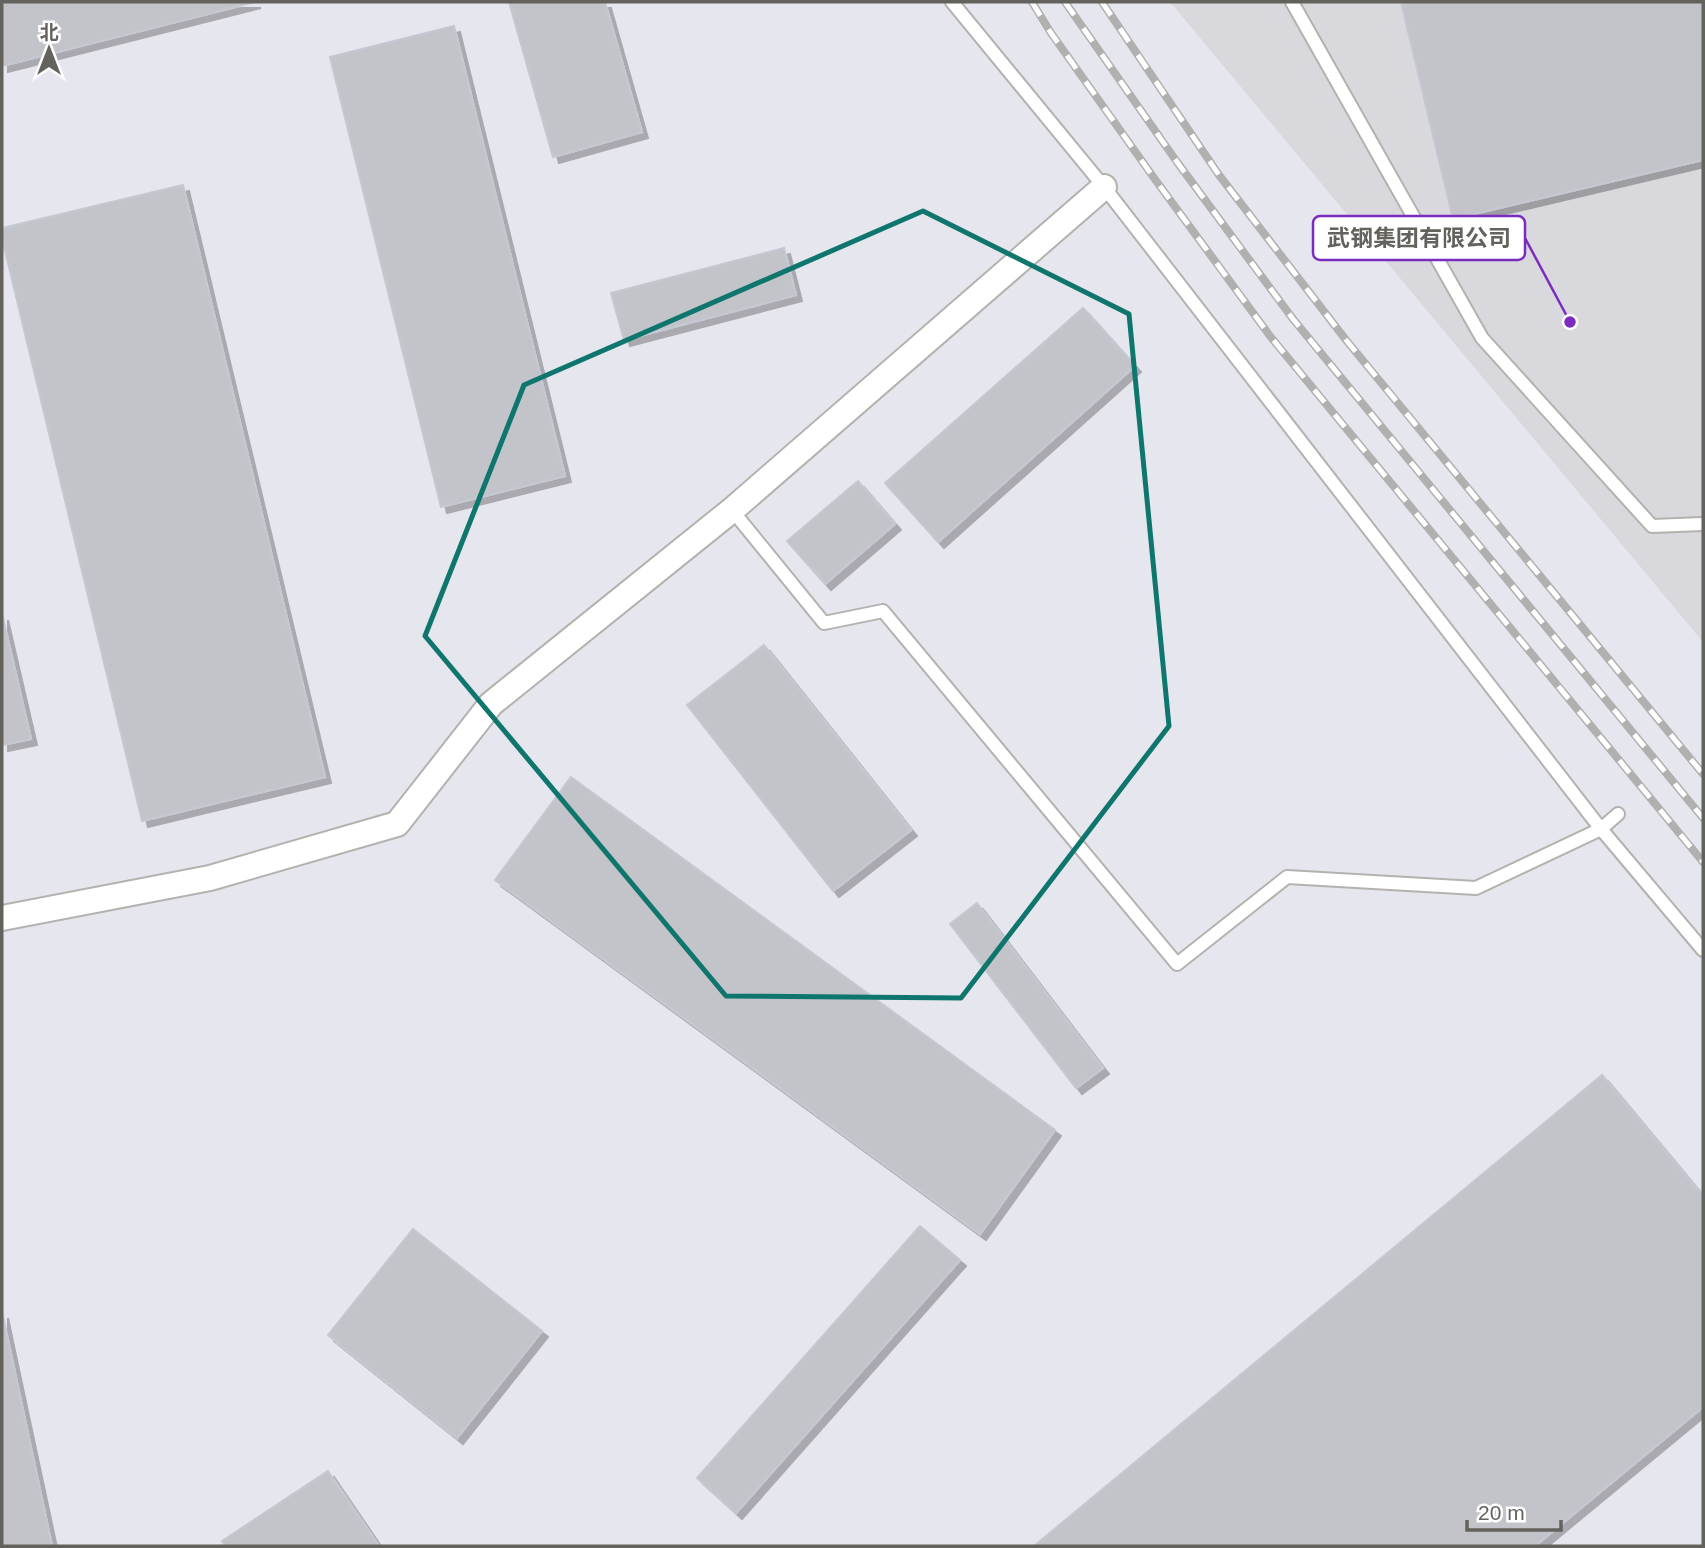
<svg xmlns="http://www.w3.org/2000/svg" width="1705" height="1548" font-family="Arial,'Noto Sans SC',sans-serif">
<defs>
<filter id="shadow"><feDropShadow dx="6" dy="6" stdDeviation="0" flood-color="#0004"/></filter>
</defs>
<rect width="100%" height="100%" fill="#e6e7ee"/>
<path fill="#d8d8dd" d="M1170,2H1703V642Z"/>
<g fill="#c2c4c9" stroke="#c5c8d2" stroke-width="2" filter="url(#shadow)">
<path d="M2,2H255L2,66Z"/>
<path d="M509,2H605L642,132L553,157Z"/>
<path d="M1401,2H1703V160L1453,219Z"/>
<path d="M454,26L565,476L441,507L330,57Z"/>
<path d="M183,185L325,777L142,821L2,238V228Z"/>
<path d="M784,248L796,295L624,340L611,293Z"/>
<path d="M1083,308L1135,366L938,542L885,483Z"/>
<path d="M858,481L895,524L825,584L787,541Z"/>
<path d="M2,614L31,739L2,745Z"/>
<path d="M764,645L911,830L833,891L687,705Z"/>
<path d="M571,777L1055,1130L980,1234L495,880Z"/>
<path d="M977,903L1103,1068L1076,1088L950,924Z"/>
<path d="M1602,1075L1703,1196V1407L1535,1546H1034Z"/>
<path d="M920,1226L960,1260L736,1513L697,1478Z"/>
<path d="M413,1229L542,1331L457,1438L328,1335Z"/>
<path d="M2,1312L52,1546H2Z"/>
<path d="M328,1471L379,1546H225L222,1541Z"/>
</g>
<g fill="none" stroke-linecap="round" stroke-linejoin="round">
<defs>
<g id="lane">
<path d="M952,2L1104,187L1601,829L1703,950"/>
<path d="M1292,2L1482,338L1652,526L1703,524"/>
<path d="M732,510L824,623L883,611L1177,964L1287,877L1476,888L1601,829L1618,814"/>
</g>
<path id="street" d="M2,918L210,878L397,824L491,704L732,510L1104,187"/>
</defs>
<use href="#lane" stroke="#b4b2ae" stroke-width="16"/>
<use href="#street" stroke="#b4b2ae" stroke-width="28"/>
<use href="#lane" stroke="#fff" stroke-width="12"/>
<use href="#street" stroke="#fff" stroke-width="24"/>
<defs>
<g id="rail">
<path d="M1032,2L1051,33L1154,178L1270,336L1703,862"/>
<path d="M1065,2L1177,162L1293,319L1703,818"/>
<path d="M1102,2L1219,175L1346,340L1703,774"/>
</g>
</defs>
<use href="#rail" stroke="#b0b0af" stroke-width="8"/>
<use href="#rail" stroke="#fff" stroke-width="5" stroke-dasharray="16" stroke-linecap="butt"/>
</g>
<path fill="none" stroke="#0f766e" stroke-width="5" stroke-linejoin="round" d="M923,211L1129,314L1169,726L961,998L726,996L425,636L524,385Z"/>
<path fill="none" stroke="#7b2cbf" stroke-width="2.5" d="M1570 322L1525 238"/>
<circle fill="#7b2cbf" stroke="#fff" stroke-width="2.5" cx="1570" cy="322" r="7"/>
<rect fill="#fff" stroke="#7b2cbf" stroke-width="2.5" x="1313" y="216" width="212" height="44" rx="7"/>
<g font-size="23" text-anchor="middle" font-weight="bold" fill="#64625d">
<text x="1419" y="246">武钢集团有限公司</text>
</g>
<rect width="1705" height="1548" fill="none" stroke="#64625d" stroke-width="7"/>
<g transform="translate(49 49)" stroke="#ffffff" stroke-width="5" paint-order="stroke">
<path d="M0-5L12 26L0 18L-12 26Z" fill="#64625d"/>
<text y="-10" font-size="19" font-weight="bold" text-anchor="middle" fill="#64625d">北</text>
</g>
<path d="M1467 1520v10h94v-10" fill="none" stroke="#64625d" stroke-width="3.5"/>
<text x="1478" y="1520" font-size="21" fill="#64625d" stroke="#ffffff" stroke-width="5" paint-order="stroke">20 m</text>
</svg>
